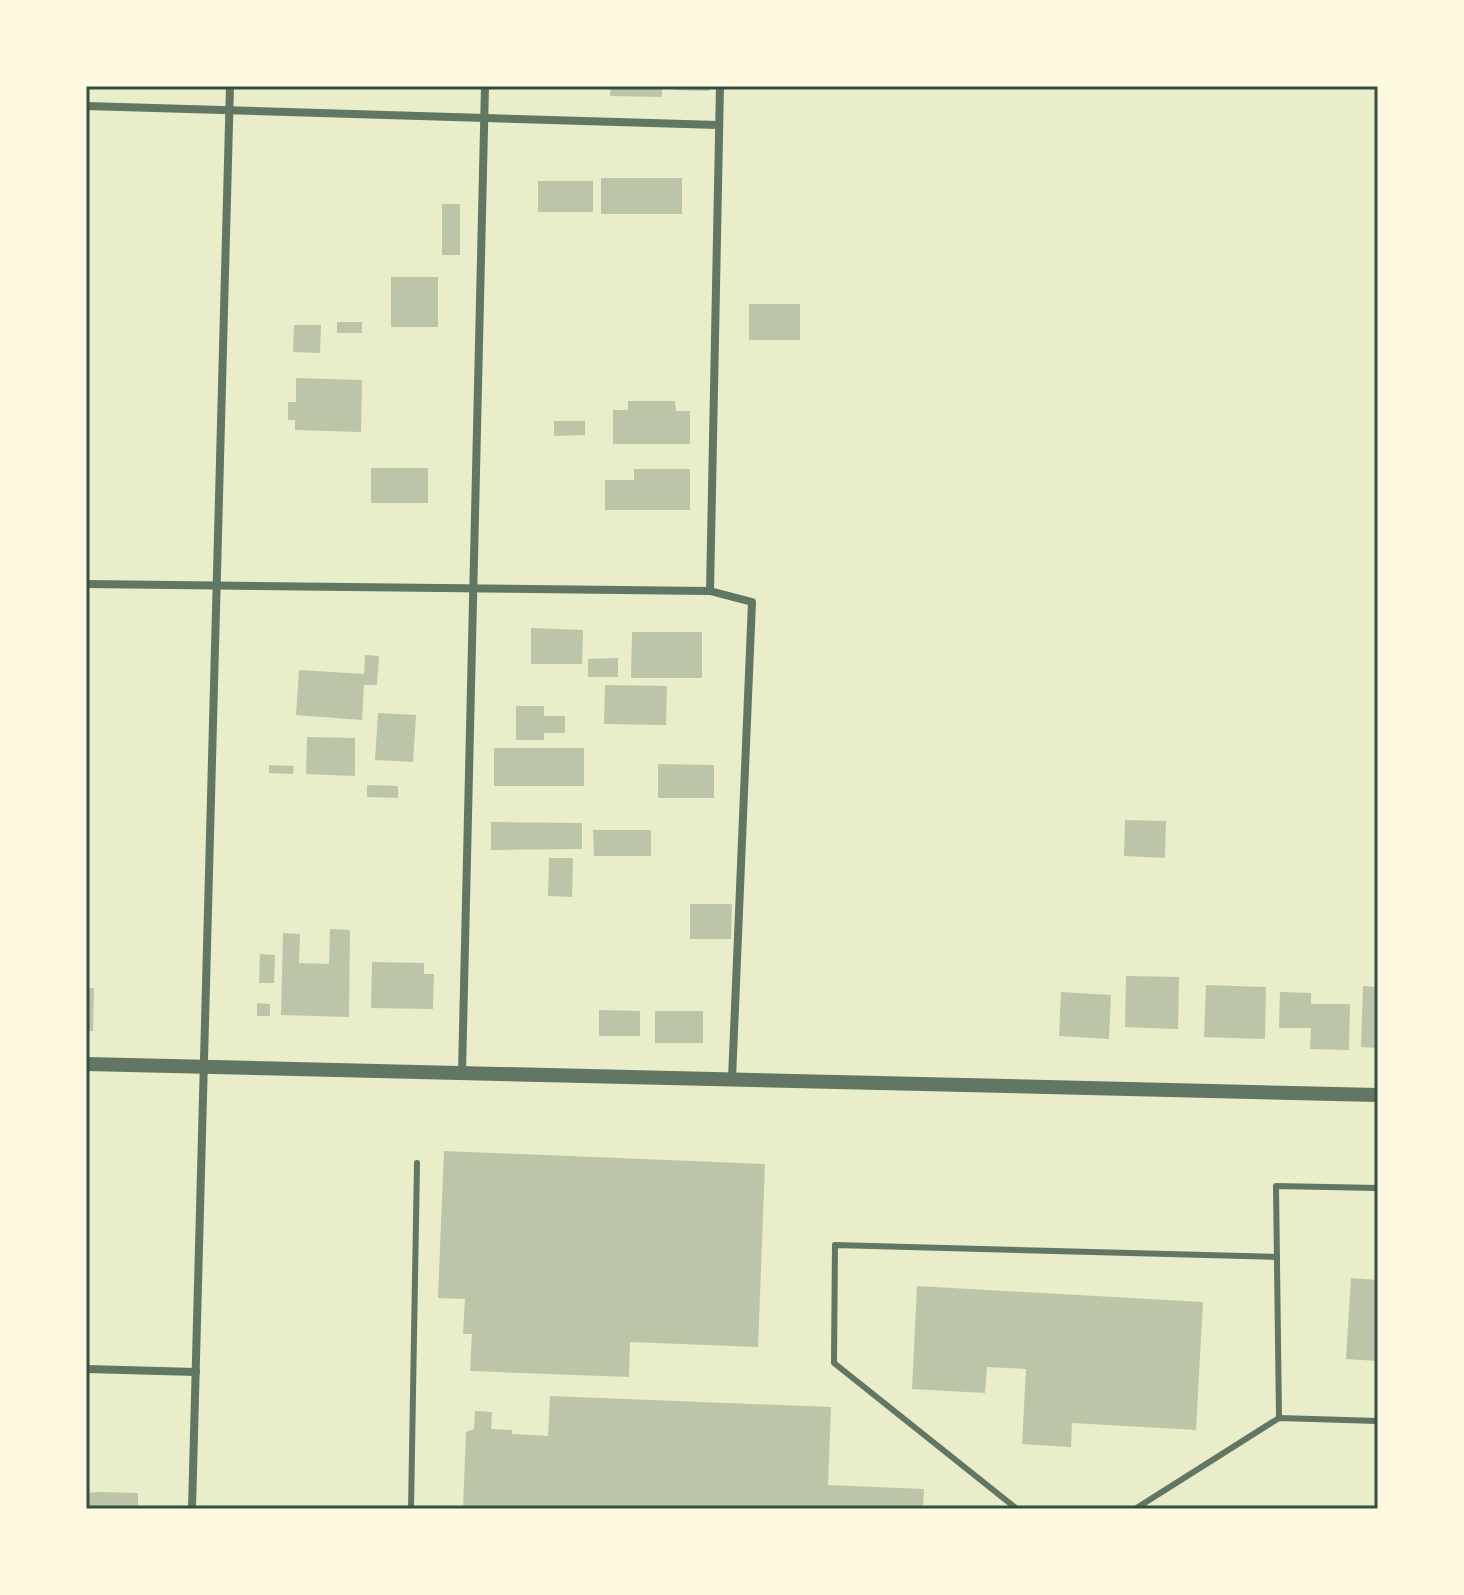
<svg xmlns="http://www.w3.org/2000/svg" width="1464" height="1595" font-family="'Playfair Display',serif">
<rect width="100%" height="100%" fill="#e9edc9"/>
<g fill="#bcc5a7">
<path d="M611,86H662V97L610,96Z"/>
<path d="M675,86H709V91L675,90Z"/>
<rect x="601" y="178" width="81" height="36"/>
<rect x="538" y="181" width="55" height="31"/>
<rect x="442" y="204" width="18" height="51"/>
<rect x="391" y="277" width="47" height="50"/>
<rect x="749" y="304" width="51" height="36"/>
<rect x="337" y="322" width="25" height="11"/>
<path d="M294,325H321L320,353L293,352Z"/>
<path d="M296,378L362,380L361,432L295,430V420H288V402H296Z"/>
<path d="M628,401H675L676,411H690V444H613V410H628Z"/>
<path d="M554,421H585V435L554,436Z"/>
<rect x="371" y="468" width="57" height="35"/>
<path d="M634,469H690V510H605V480H634Z"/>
<path d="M531,628L583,630L582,664H531Z"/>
<path d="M632,632H702V678H631Z"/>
<path d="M365,655L379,656L377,685H364L362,720L296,715L299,670L364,674Z"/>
<path d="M618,658V677H588V659Z"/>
<path d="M605,685L667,686L666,725L604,724Z"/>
<path d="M516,706H544V716H565V733H544V740H516Z"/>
<path d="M378,713L416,715L413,762L375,760Z"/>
<path d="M307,737L355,738V776L306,774Z"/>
<rect x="494" y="748" width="90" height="38"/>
<path d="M658,764L714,765V798H658Z"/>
<path d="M269,765L294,766L293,774L269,773Z"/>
<path d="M367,785L398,786V798L367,797Z"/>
<path d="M1125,820L1166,821L1165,858L1124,856Z"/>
<path d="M491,822L582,823V849L491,850Z"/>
<path d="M593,830H651V856H594Z"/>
<path d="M549,858H573L572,897L548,896Z"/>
<path d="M690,904H732L731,939H690Z"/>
<path d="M330,929L350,930L349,1017L281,1015L283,933L300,934L299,963L329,964Z"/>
<path d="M260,954L275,955L274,983H259Z"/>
<path d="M372,962L424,963V974H434L433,1009L371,1008Z"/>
<path d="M1126,976L1179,977L1178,1029L1125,1027Z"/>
<path d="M1206,985L1266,987L1265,1039L1204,1037Z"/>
<path d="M1363,986L1378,987V1048L1361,1047Z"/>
<path d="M86,988H94L93,1031H86Z"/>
<path d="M1061,992L1111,995L1109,1039L1059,1036Z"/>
<path d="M1280,992L1311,993V1004H1350L1349,1050L1310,1049L1311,1028H1279Z"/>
<path d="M257,1003L270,1004V1016H257Z"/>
<path d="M599,1010L640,1011V1036H599Z"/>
<rect x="655" y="1011" width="48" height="32"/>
<path d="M444,1151L765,1164L758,1347L630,1342L629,1377L470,1371L472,1334H463L465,1299L438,1298Z"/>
<path d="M1351,1278L1378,1280V1361L1346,1359Z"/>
<path d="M917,1286L1203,1302L1196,1430L1072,1423L1071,1447L1022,1444L1026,1369L987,1367L985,1393L912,1389Z"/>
<path d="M550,1396L831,1407L828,1485L924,1489L923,1509H463L466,1432L474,1429L475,1411L492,1412L491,1429L512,1430V1434L548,1436Z"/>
<path d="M100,1492L138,1493V1509H86V1493Z"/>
</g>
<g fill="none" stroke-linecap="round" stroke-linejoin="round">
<g stroke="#617663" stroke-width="6">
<path d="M1279,1418L1276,1186L1378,1188"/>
<path d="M411,1509L417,1163"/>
<path d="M1017,1509L834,1363L835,1245L1277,1257"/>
<path d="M1135,1509L1279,1418L1378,1421"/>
</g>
<g stroke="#617663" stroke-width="8">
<path d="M86,106L718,125"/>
<path d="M86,584L710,591L752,602L732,1079"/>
<path d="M710,591L720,86"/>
<path d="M462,1073L485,86"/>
<path d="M86,1369L196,1372"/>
<path d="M192,1509L230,86"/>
</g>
<path stroke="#617663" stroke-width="14" d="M86,1064L1378,1095"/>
</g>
<rect width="1464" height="1595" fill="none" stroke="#fefae0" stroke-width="176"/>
<rect x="88" y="88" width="1288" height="1419" fill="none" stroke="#344e41" stroke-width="3"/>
</svg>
